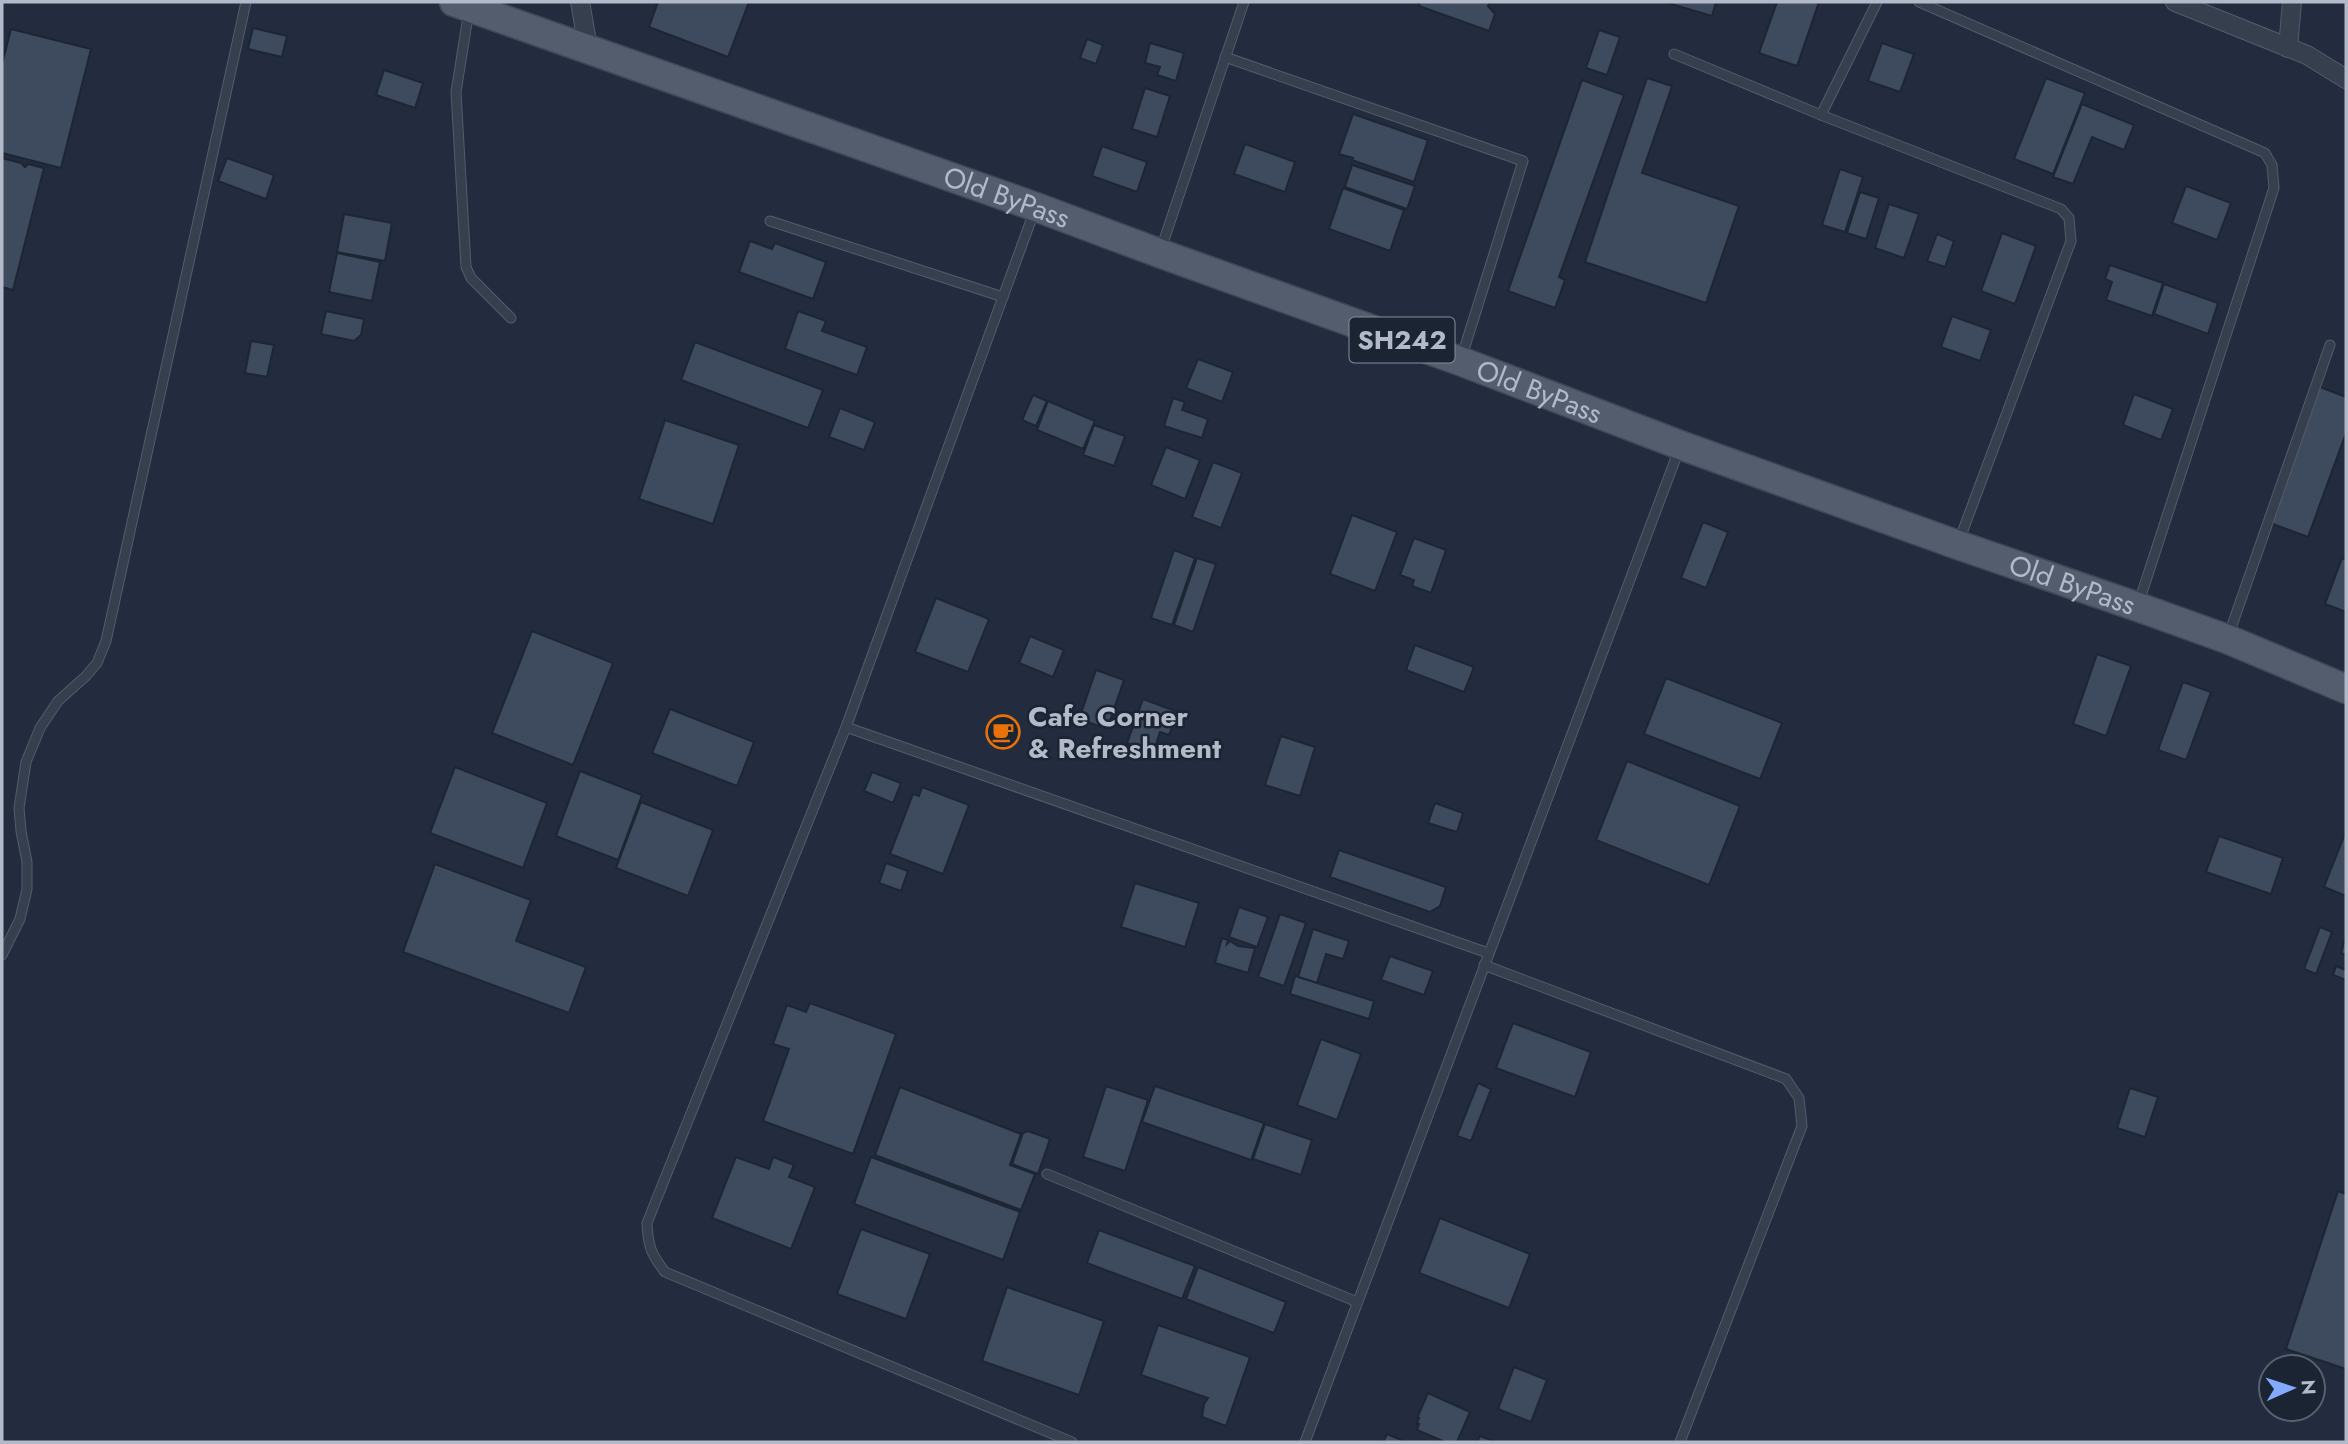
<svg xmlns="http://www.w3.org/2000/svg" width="2348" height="1444" font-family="Jost,sans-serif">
<rect width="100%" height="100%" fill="#222c3e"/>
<g fill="#3e4a5e" stroke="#1d2635" stroke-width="2">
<path d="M658,2H749L728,57L649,27Z"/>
<path d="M1420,2H1490L1488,6L1495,14L1489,31L1419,6Z"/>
<path d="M1672,2H1716L1712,16L1671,4Z"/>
<path d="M1777,2H1819L1797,66L1759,53Z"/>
<path d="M253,28L287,36L282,57L248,49Z"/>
<path d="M11,29L91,49L61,168L2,153V64Z"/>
<path d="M1599,30L1620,37L1607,75L1586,68Z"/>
<path d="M1087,39L1103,45L1096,64L1080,58Z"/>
<path d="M1150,43L1184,53L1176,81L1157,75L1160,67L1145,63Z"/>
<path d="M1882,43L1914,54L1900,92L1868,81Z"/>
<path d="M384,70L423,83L415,108L376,95Z"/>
<path d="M1647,78L1672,86L1642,173L1739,206L1706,303L1585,262Z"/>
<path d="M2046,78L2085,93L2053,174L2014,159Z"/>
<path d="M1582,80L1624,95L1559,277L1565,280L1555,308L1508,291Z"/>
<path d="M1145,88L1170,96L1157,137L1132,129Z"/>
<path d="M2082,104L2134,125L2124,150L2092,137L2073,184L2053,177Z"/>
<path d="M1353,114L1428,140L1414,182L1352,160L1353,158L1339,154Z"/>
<path d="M1245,144L1295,162L1285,192L1234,174Z"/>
<path d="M1102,146L1147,162L1137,192L1092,176Z"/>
<path d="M2,158L21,163L25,167L28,164L44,168L13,290L2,287Z"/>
<path d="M227,158L274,175L266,199L218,181Z"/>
<path d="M1352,165L1415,186L1407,209L1345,187Z"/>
<path d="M1840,169L1863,177L1845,232L1822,225Z"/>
<path d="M2186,186L2231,203L2217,240L2172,223Z"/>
<path d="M1343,188L1404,210L1390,251L1329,229Z"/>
<path d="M1860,192L1879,198L1866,239L1847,233Z"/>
<path d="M1889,204L1919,214L1904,258L1875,248Z"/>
<path d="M344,214L392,223L385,261L337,252Z"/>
<path d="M2002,233L2036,246L2015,304L1981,291Z"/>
<path d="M1937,234L1954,241L1945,267L1927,261Z"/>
<path d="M750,241L772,249L775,243L826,262L813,299L739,272Z"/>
<path d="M337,253L380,262L372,301L329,292Z"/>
<path d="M2110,265L2163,283L2152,316L2106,300L2112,282L2105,279Z"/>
<path d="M2164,284L2218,303L2208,334L2154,314Z"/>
<path d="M326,311L364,319L361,335L354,341L321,334Z"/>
<path d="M798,311L826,321L822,331L867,347L857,375L785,349Z"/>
<path d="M1952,316L1991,330L1980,361L1941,347Z"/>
<path d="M251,341L274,345L267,377L245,373Z"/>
<path d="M695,342L823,390L808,428L681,380Z"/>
<path d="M1198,359L1233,372L1222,402L1186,388Z"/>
<path d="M2320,387L2346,397V433L2308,537L2270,523Z"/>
<path d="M2134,394L2173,409L2161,440L2123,425Z"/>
<path d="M1033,395L1047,401L1036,426L1022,420Z"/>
<path d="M1173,398L1185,402L1182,410L1208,419L1202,438L1164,426Z"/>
<path d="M1048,401L1095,421L1083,449L1037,430Z"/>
<path d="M840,408L875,422L864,450L829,437Z"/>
<path d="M665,420L739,445L713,524L639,499Z"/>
<path d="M1094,425L1125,436L1114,466L1083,455Z"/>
<path d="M1166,447L1200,460L1185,499L1151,485Z"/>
<path d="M1213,462L1242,473L1221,528L1192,517Z"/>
<path d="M1352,515L1397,532L1375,591L1330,574Z"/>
<path d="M1703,522L1728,532L1706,588L1681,578Z"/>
<path d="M1414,538L1446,550L1431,593L1412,586L1414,580L1400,575Z"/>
<path d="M1174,550L1195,558L1172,625L1151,618Z"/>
<path d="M1197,558L1216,564L1193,632L1174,625Z"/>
<path d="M2342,558L2346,560V612L2325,604Z"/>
<path d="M936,598L989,619L968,672L915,652Z"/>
<path d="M532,631L613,663L573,765L492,733Z"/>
<path d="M1030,636L1064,650L1053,677L1019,663Z"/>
<path d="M1415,645L1474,667L1464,692L1406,670Z"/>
<path d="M2097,654L2131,666L2106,736L2073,724Z"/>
<path d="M1096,670L1124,680L1107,729L1079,719Z"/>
<path d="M1666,678L1782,723L1760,779L1644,734Z"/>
<path d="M2183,682L2211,692L2186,760L2158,750Z"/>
<path d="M1143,699L1178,712L1169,735L1160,732L1153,753L1127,743Z"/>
<path d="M670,709L754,742L737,786L652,753Z"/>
<path d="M1281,736L1315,747L1300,796L1265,785Z"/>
<path d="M1627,761L1740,806L1709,885L1596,840Z"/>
<path d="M455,767L547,803L523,868L430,833Z"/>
<path d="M580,771L642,795L618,860L556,836Z"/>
<path d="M872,772L901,783L893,803L864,791Z"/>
<path d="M922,787L969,805L943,874L890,854L913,794L919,796Z"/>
<path d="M641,802L713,830L688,896L616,868Z"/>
<path d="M1435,803L1463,813L1457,832L1428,823Z"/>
<path d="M2346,831V896L2324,887Z"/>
<path d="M2219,836L2283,858L2271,894L2206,872Z"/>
<path d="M1339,850L1446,887L1440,906L1430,912L1330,877Z"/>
<path d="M886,863L908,871L901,891L879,883Z"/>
<path d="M435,864L531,900L516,941L586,967L569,1013L403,952Z"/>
<path d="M1135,883L1199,903L1185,947L1121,927Z"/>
<path d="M1239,907L1268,917L1257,947L1229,937Z"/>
<path d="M1280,914L1306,923L1284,986L1258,977Z"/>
<path d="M2320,927L2332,932L2316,974L2304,969Z"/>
<path d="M1313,929L1349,941L1343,959L1326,954L1317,983L1298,977Z"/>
<path d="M2346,936V955L2341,953Z"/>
<path d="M1222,938L1228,940L1227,944L1230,941L1238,946L1255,948L1248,973L1215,963Z"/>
<path d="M1390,956L1433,971L1424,995L1381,980Z"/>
<path d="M2336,966L2346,970V980L2333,975Z"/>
<path d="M1295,976L1374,1001L1369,1019L1290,994Z"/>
<path d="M810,1003L896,1034L853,1154L763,1121L789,1049L773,1044L787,1005L806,1012Z"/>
<path d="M1513,1023L1591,1052L1575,1097L1496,1068Z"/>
<path d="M1321,1039L1361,1054L1337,1120L1297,1105Z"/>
<path d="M1478,1083L1491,1089L1471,1141L1457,1136Z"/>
<path d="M1106,1086L1148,1100L1125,1171L1083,1157Z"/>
<path d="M1155,1086L1264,1123L1251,1160L1142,1122Z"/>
<path d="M900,1087L1021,1134L1010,1165L1035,1174L1021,1210L875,1155Z"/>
<path d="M2130,1088L2158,1097L2145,1137L2117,1128Z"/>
<path d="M1265,1124L1312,1140L1301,1175L1253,1159Z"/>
<path d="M1028,1131L1050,1139L1038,1174L1012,1164L1023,1133Z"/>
<path d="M736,1157L769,1169L773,1157L794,1165L789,1177L815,1187L791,1249L712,1218Z"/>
<path d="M871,1157L1020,1212L1003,1260L854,1204Z"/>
<path d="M2338,1191L2346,1194V1369L2286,1349Z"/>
<path d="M1440,1218L1530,1254L1509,1308L1419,1273Z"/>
<path d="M861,1229L930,1254L906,1319L837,1294Z"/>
<path d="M1099,1230L1195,1266L1182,1299L1087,1263Z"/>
<path d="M1198,1267L1286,1302L1274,1333L1186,1299Z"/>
<path d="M1007,1287L1104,1321L1079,1395L982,1361Z"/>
<path d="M1158,1325L1250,1357L1226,1426L1202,1417L1204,1404L1208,1398L1141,1375Z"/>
<path d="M1514,1367L1547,1380L1531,1422L1498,1409Z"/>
<path d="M1428,1393L1470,1412L1457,1442H1445L1417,1430L1419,1424H1417L1419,1418H1417Z"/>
<path d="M1387,1434L1406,1442H1383Z"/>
<path d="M1480,1436L1496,1442H1477Z"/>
</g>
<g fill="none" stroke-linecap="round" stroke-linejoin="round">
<defs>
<g id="lane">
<path d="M1919,2L2265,153L2272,165L2274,188L2138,605"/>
<path d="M469,10L456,92L466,267L471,278L511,318"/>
<path d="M1674,54L1821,115L2061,209L2069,218L2071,241L1959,541"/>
<path d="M1225,57L1523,161L1462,356"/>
<path d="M1821,115L1877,2"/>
<path d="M1034,212L846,727L647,1223C648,1246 651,1254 665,1272L1072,1442"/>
<path d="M770,221L1003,297"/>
<path d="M1161,249L1244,2"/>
<path d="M2229,634L2330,345"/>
<path d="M846,727L1488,953"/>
<path d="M2,955L20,919L27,889V862L21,831L19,808L26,762L40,728L58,701L86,676L97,663L106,641L246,2"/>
<path d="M1484,965L1786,1079L1799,1098L1802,1126L1680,1442"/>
<path d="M1047,1174L1357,1302"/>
<path d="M1305,1442L1680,447"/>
</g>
<g id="street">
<path d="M580,2L588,47"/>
<path d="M2175,2L2307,55L2346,79"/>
<path d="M2288,48L2292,2"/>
</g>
<g id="primary">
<path id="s1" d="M454,2L1036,207L1159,253L1460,361L1680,445L1958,545L2138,607L2227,639L2346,689"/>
</g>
</defs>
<use href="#lane" stroke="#545c6c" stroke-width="11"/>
<use href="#street" stroke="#545c6c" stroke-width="20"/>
<use href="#primary" stroke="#3f4857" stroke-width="31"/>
<use href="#lane" stroke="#363f4e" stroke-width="9"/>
<use href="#street" stroke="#363f4e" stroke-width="18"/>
<use href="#primary" stroke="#545d6e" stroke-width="28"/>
</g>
<defs>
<symbol id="cafe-ring" viewBox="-11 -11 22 22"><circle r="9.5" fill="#1b2433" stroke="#e8710a" stroke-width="1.5"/><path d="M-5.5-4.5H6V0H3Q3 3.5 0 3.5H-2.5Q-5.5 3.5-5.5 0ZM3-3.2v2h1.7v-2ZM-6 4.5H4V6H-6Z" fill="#e8710a"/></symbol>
</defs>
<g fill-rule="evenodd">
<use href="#cafe-ring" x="984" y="713" width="38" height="38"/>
</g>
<g text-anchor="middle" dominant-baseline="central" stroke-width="5" stroke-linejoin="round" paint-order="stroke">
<rect fill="#1b2433" stroke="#858c9c" stroke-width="2" x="1349.5" y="317.5" width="105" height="45" rx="5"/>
<g font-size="26" font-weight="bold" fill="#b2b9c9">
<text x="1402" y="340">SH242</text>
</g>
<g font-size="28" fill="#b2b9c9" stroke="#1b2433">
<text stroke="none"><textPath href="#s1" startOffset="586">Old ByPass</textPath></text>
<text stroke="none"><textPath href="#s1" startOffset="1153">Old ByPass</textPath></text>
<text stroke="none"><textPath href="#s1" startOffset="1720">Old ByPass</textPath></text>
</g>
<g font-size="28" font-weight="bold" fill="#b2b9c9" stroke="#1b2433" text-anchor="start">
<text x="1028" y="716">Cafe Corner<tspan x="1028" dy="32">&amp; Refreshment</tspan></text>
</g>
</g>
<rect width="2348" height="1444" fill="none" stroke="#b2b9c9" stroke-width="7"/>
<g transform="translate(2292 1388) rotate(87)"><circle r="33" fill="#1b2433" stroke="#57606f" stroke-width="2"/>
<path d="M0-5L12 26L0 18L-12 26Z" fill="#83aafd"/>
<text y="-10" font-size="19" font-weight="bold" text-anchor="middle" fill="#b2b9c9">N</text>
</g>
</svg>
